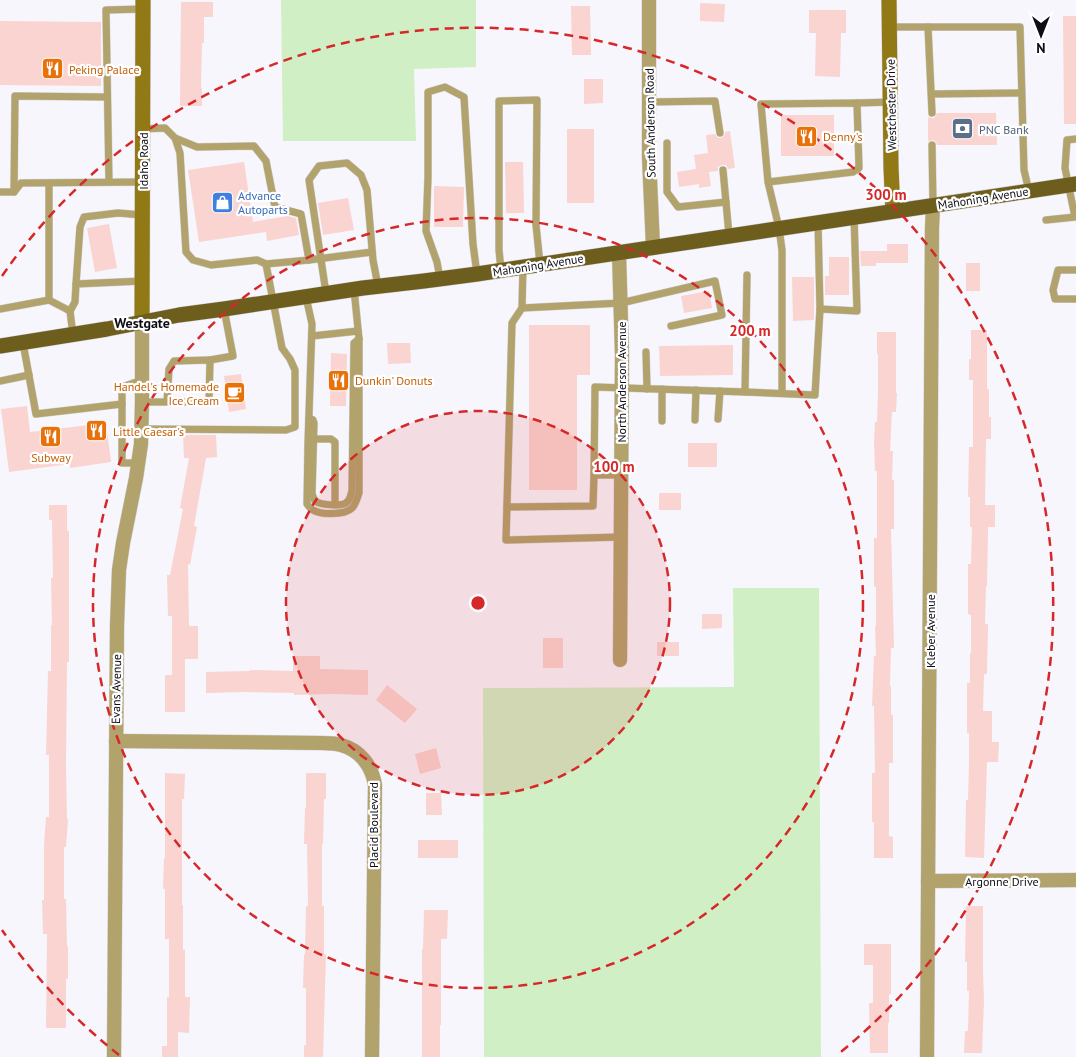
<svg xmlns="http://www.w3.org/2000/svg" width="1076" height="1057" font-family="'PT Sans',sans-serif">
<rect width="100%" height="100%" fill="#f7f6fd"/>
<g fill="#d0efc5">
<path d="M281,0H476V67L414,69L416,141H283Z"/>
<path d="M733,588H819L821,1057H484L483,688L734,687Z"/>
</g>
<g fill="#fad4d0">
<path d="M181,2H213V17H204V43H202L201,88H202V106H180Z"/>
<path d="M700,3L725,4L724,22L700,21Z"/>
<path d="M571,6H590L591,55H572Z"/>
<path d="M809,10H846V33H841L840,77L815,76L816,33H809Z"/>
<path d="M1063,16H1076V124H1064Z"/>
<path d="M0,21L101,22V86L0,85Z"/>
<path d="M584,79H603V103L584,104Z"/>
<path d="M937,113H996L997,145H937L936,142L934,140L928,141V117L932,118H934Z"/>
<rect x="781" y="115" width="53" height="41"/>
<rect x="567" y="129" width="27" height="74"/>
<path d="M730,131L735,168L728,169L726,165H722L718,167V171L709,172L711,186L699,188V184L679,187L677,172L696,169L694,155L708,153L706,135L715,134L718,138H721L725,135V132Z"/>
<path d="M244,162L253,222L287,216L296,218L299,235L267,241L266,232L199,242L188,170Z"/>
<path d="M505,162H523L524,213H506Z"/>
<path d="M434,186L464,187L463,227H434Z"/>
<path d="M348,198L354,230L323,235L318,203Z"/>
<path d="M109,224L117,268L95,272L87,228Z"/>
<path d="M887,244H908V263H876V266H861L860,251H887Z"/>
<path d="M829,257H849V295H825V276H829Z"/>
<rect x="966" y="263" width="14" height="28"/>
<path d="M792,277H814V320L793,321Z"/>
<path d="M709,291L712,308L684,313L681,296Z"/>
<path d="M529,325H590V375H577V490H529Z"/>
<path d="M971,330H987V389H989V417H991V439H986L985,505H995V527H988L987,586H986L985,624H988L987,674H984L983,711H992V742H999L998,762H987L984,858L965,857L966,800H968L969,764V733H967V683H970V653H971V615L968,614V564H971L972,527H970V497H968L969,447H973V380H969V359H971Z"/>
<path d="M877,332H896V393H897L896,412H892L890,451H893L892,480H894V529H891L894,648H891L890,686H891V715H893V763H889V836L893,837V858H874V822H872V773H875L874,706H872L874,656H876L875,626H876V587H874V538H877V471H875L874,442L875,422H877L878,392V354H877Z"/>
<path d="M387,343H410L411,363L388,364Z"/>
<path d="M733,345V375L660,376L659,346Z"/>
<path d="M331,353L347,354L346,406H330Z"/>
<path d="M241,374L246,409L229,412L224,376Z"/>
<path d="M27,406L30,432L106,423L111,462L70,468V464L9,472L1,409Z"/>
<path d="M183,435H216L217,457L206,458L194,526L197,527L190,565L188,564L189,626H198V659H185V712H165V675H172V616H168L167,575H170L183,509L180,508L189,458H184Z"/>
<rect x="688" y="443" width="29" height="24"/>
<rect x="659" y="493" width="22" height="17"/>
<path d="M49,505H67V531H69V662H67L66,766L67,819H68L66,847H64V899H66L67,946H68V979H66V1028H46L47,934H43L42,900H44V845L46,817H49V755H46L48,671H51V625H52L51,578H53L52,520H49Z"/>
<path d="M702,614H722V628L702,629Z"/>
<rect x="543" y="638" width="20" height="30"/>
<rect x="657" y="642" width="22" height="14"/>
<path d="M293,656H320V669L368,670V695L331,694L294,695V693L246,692L206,693V672L250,671V670L293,671Z"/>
<path d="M387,685L417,709L405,723L376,700Z"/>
<path d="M436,748L441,768L420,774L415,754Z"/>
<path d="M165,773L185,774L184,799H182V905H183V950H185V997H190L189,1033L178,1032V1057H162V1046H167V997H169V939H165V889H163L164,858H165Z"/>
<path d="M306,773H326V799H324L323,844H322V906H324V954H326L323,1057H304V1045H306V988H303L304,954H305L306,906H308L307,844H304L305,808H306Z"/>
<path d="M426,793H441L442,815H426Z"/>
<rect x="418" y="840" width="40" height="18"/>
<path d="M966,906H983V971L984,1001L982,1053H964L965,1031H968L969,991H967V962H965Z"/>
<path d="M424,910H448L447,939H441V1025H440V1057H422V949H423Z"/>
<path d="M864,944H891V994H889V1023H888V1053H870L869,1003H873V965H864Z"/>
</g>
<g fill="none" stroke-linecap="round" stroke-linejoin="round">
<defs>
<g id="lane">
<path d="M890,27H1020L1024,170L1029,191"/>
<path d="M928,27L932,113"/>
<path d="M932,94L1021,93"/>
<path d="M649,102L715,101L720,133"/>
<path d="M857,103L891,102"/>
<path d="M143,129L165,128L175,138L180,153L186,252L193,260L211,265L257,260L266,264L309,260L301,214L275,207L266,161L254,146L197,147L175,138"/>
<path d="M667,143V192L678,207L726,202"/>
<path d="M932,145L933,205"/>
<path d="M723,170L729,235"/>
<path d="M109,182L106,10L143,9"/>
<path d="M768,182L853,172L859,168L857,103L761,104L768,182L779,228L782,250V393"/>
<path d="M0,192H14L21,183L143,182"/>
<path d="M14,192L15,96L107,97"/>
<path d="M1046,220L1075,217L1065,168L1067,140L1076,139"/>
<path d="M309,260L372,252"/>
<path d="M523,267L522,308L512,323L506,540L621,537"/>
<path d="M501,270L499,250V101L537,100L536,225L540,264"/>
<path d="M1076,270H1058L1053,290L1055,299H1076"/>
<path d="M440,279L437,262L426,231L428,177V92L445,87L464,97L473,244L477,274"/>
<path d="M76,284L80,227L84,217L118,213L142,215"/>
<path d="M326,293L309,180L319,166L347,163L361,175L367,190L373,260L378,286"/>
<path d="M306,297L312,324L308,443L307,504C309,506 310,509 313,510C321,515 345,515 352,508C356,504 357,498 359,493V339L354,289"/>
<path d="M49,300L70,311"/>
<path d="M522,308L621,303L715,281L722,315L671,326"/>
<path d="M0,309L49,300V183"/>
<path d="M820,309L857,311L854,216"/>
<path d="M73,335L70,311L75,302L76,284L142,281"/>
<path d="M312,336L358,331"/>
<path d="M23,343L36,414L122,404"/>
<path d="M646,352L647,389"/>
<path d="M210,360L233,356L224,309"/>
<path d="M0,381L29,375"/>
<path d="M662,389V421"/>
<path d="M745,392L815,395L820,309L818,222"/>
<path d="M142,402H209L210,360L174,361L169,369L167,402"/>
<path d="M309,418L313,420L314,423L312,493C313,496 313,498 315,501C320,505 343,507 347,502C350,500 351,494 352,491L354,343L359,339"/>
<path d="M718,419L720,391"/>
<path d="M695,420L696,390"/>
<path d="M142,429L286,430L295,427V370L290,359L282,348L266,264"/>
<path d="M313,439H331L335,442V504"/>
<path d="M138,463H122V387L142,380"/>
<path d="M594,475L595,387L745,392L747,275"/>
<path d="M507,507L593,506L594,475H622"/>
</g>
<g id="street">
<path d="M649,0V157L653,247"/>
<path d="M619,253L622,355L620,660"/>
<path d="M116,741L321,743C328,743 335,743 341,745C360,750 372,766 375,785L372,1057"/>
<path d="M928,881L1076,880"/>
<path d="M114,1057L117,626L119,570L123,543L136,478L141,444L142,402V322"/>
<path d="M927,1057L932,228L933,205"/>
</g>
<g id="secondary">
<path d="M889,0L891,168L893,211"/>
<path d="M142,322L143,0"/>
</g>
<path id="primary" d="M0,346L107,329L179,315L224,309L363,288L424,281L477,274L1076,184"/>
</defs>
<use href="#lane" stroke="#d2d1d8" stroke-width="8"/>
<use href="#street" stroke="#d2d1d8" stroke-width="15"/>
<use href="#secondary" stroke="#d2d1d8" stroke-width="16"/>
<use href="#primary" stroke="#d2d1d8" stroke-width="16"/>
<use href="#lane" stroke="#b2a36d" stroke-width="7"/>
<use href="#street" stroke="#b2a36d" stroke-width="14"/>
<use href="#secondary" stroke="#917915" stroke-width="15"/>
<use href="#primary" stroke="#6e5e1d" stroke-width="15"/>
</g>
<circle cx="478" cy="603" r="192" fill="#d62828" fill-opacity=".12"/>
<g fill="none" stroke="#d62828" stroke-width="2.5" stroke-dasharray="9 6">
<circle cx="478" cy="603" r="192"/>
<circle cx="478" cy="603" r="385"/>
<path d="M119 1055A577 577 0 0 1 2 930M2 276A577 577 0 1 1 837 1055"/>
</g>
<defs>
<symbol id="restaurant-square" viewBox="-11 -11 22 22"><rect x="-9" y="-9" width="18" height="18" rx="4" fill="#e8710a" stroke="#fff"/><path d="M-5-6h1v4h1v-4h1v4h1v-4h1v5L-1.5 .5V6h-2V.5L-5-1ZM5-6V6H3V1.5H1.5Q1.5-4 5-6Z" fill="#fff"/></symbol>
<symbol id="bank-square" viewBox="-11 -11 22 22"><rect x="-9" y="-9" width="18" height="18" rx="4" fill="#5c6f8a" stroke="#fff"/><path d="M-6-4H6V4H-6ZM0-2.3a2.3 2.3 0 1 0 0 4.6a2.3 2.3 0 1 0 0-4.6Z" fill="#fff"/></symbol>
<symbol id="shop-square" viewBox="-11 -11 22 22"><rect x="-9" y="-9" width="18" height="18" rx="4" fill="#3f7fe0" stroke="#fff"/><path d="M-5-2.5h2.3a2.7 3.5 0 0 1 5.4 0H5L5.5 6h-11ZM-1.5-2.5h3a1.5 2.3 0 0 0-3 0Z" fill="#fff"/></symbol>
<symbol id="cafe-square" viewBox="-11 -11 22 22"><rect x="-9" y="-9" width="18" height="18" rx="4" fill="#e8710a" stroke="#fff"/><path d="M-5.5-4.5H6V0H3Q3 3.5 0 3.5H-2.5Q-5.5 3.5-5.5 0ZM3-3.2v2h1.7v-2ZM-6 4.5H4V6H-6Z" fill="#fff"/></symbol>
</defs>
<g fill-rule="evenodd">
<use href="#restaurant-square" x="40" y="56" width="25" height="25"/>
<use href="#bank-square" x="950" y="116" width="25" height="25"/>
<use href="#restaurant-square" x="794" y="124" width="25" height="25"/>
<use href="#shop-square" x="210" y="190" width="25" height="25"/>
<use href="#restaurant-square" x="326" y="368" width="25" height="25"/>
<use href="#cafe-square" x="222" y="380" width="25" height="25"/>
<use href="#restaurant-square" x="84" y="418" width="25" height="25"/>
<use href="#restaurant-square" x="38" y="424" width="25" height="25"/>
</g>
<g text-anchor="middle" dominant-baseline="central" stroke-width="4.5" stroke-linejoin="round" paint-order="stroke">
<g font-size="12" fill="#c56008" stroke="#fff" text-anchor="start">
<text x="69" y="69">Peking Palace</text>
<text x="823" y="136">Denny's</text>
<text x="355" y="380">Dunkin' Donuts</text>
<text x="219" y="386" text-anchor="end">Handel's Homemade<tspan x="219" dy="14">Ice Cream</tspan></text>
<text x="113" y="431">Little Caesar's</text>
<text x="51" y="457" text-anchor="middle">Subway</text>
</g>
<g font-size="12" fill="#0e0d17" stroke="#fff">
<text transform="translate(891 105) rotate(-91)">Westchester Drive</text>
<text transform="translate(650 123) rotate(-91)">South Anderson Road</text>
<text transform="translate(143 161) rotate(-90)">Idaho Road</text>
<text transform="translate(983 198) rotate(-9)">Mahoning Avenue</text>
<text transform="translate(538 265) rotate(-9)">Mahoning Avenue</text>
<text transform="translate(621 382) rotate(-90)">North Anderson Avenue</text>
<text transform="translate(930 631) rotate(-90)">Kleber Avenue</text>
<text transform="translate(116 689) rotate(-89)">Evans Avenue</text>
<text transform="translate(373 825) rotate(-90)">Placid Boulevard</text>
<text x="1002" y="881">Argonne Drive</text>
</g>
<g font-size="12" fill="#4e5e75" stroke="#fff" text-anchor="start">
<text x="979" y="129">PNC Bank</text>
</g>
<g font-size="12" fill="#366cbe" stroke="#fff" text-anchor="start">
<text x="238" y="195">Advance<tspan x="238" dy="14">Autoparts</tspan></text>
</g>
<g font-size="14" font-weight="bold" fill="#0e0d17" stroke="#fff">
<text x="142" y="323">Westgate</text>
</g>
</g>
<circle cx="478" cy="603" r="8" fill="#d62828" stroke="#fff" stroke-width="2.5"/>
<g font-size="15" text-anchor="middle" font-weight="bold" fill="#d62828" stroke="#fff" stroke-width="4.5" stroke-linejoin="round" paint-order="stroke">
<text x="886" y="200">300 m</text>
<text x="750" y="336">200 m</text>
<text x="614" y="472">100 m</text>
</g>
<g transform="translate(1041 35) rotate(180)" stroke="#ffffff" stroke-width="4" paint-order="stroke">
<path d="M0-4L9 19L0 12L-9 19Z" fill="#0e0d17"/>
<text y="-8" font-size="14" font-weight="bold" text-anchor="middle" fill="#0e0d17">N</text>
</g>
</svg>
